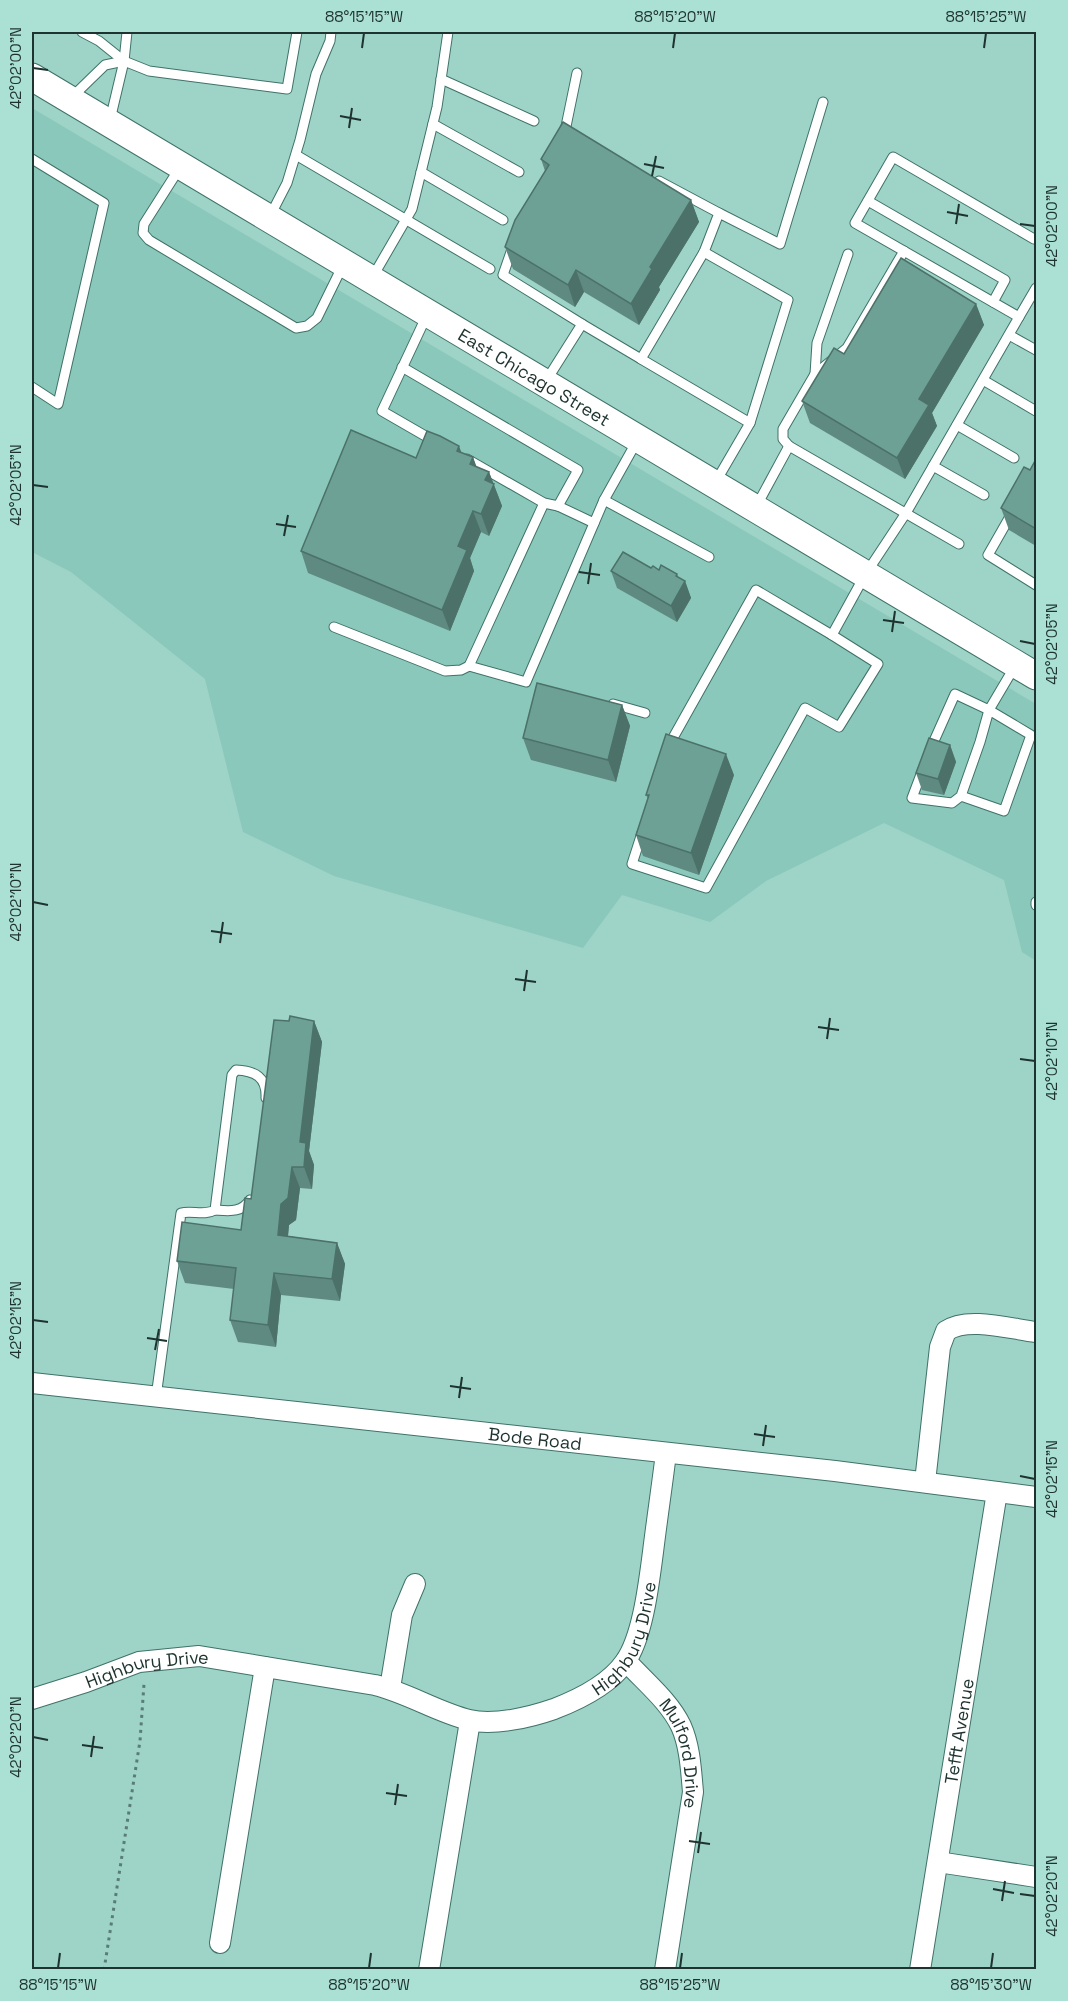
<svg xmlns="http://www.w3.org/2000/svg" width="1068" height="2001" font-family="'Space Grotesk',sans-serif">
<rect width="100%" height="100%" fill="#9ed3c7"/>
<path fill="#8ac8bb" d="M32,108L1036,704V961L1022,952L1004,880L884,823L766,881L710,922L622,895L583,948L334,876L243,832L205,679L71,572L32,552Z"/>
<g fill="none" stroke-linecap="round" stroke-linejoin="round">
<defs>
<g id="service">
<path d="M82,32L99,41L124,61L149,71L287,89L297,32"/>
<path d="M441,79L534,121"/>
<path d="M71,98L105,65L124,61"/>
<path d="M110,120L124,61L127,32"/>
<path d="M433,124L519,172"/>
<path d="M564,136L577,73"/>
<path d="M296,155L490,269"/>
<path d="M32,159L104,203L58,404L32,387"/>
<path d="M179,169L144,224L143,233L149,240L296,328L307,326L317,318L343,265"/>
<path d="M421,172L503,220"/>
<path d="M868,201L1005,280L993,302"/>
<path d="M719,213L780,244L823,102"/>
<path d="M270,216L287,183L300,140L316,74L330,41L331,32"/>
<path d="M512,249L503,275L582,324L546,381"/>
<path d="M704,252L788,300L750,423"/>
<path d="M372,278L412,209L437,107L448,32"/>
<path d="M427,315L382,411L434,441"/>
<path d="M1019,317L1036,288"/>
<path d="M582,324L641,359L704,252L719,213L659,181"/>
<path d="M1009,335L1036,350"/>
<path d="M641,359L750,423L715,483"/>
<path d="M402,367L578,470L558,506L544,503L467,459"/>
<path d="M815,374L817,343L848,254"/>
<path d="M983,380L1036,411"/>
<path d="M957,425L1014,458"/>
<path d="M789,446L783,439V429L815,374L847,348L904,251"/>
<path d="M933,466L984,495"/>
<path d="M604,500L709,557"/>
<path d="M544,503L469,666L526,682L604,500L637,441"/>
<path d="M558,506L594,523"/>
<path d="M756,507L789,446L959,544"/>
<path d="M1012,513L988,555L1036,585"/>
<path d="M334,627L445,671L461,670L469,666"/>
<path d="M613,704L645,713"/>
<path d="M669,745L756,590L832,635L865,575L906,513L1019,317L855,223L893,157L1034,239"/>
<path d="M930,750L955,694L989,710L1015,666"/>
<path d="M923,769L912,798L952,803L961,796L980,742L989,710L1031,735L1004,811L961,796"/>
<path d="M642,833L632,864L706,888L805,708L839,727L878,664L832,635"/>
<path d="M1036,902V905"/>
<path d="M215,1210C230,1211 241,1213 250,1200"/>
<path d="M156,1397L181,1213C192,1210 204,1216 215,1210L232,1075L236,1070C255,1071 267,1077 266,1098"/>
</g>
<g id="minor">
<path id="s1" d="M32,1383L835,1471L1036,1497"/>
<path d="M925,1482L940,1347L946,1331C967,1316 1011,1329 1036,1332"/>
<path id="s2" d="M626,1661C645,1682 669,1701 681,1726C690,1746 691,1770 693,1792L665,1970"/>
<path d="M390,1688L402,1615L415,1584"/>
<path id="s3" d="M32,1699L86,1682L139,1662L199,1656L375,1685C408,1693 437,1712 469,1720C494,1726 531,1717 554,1709C580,1699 609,1685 625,1662C643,1637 649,1582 653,1552C657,1519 662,1486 666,1453"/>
<path d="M938,1862L1036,1877"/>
<path d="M220,1943L265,1667"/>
<path d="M429,1970L470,1721"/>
<path id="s4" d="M920,1970L997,1492"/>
</g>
<g id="secondary">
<path id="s5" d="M32,77L1036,676"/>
</g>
</defs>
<use href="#service" stroke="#3f7268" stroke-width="11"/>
<use href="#minor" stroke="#3f7268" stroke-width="22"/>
<use href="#secondary" stroke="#3f7268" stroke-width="29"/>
<g stroke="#597d75" stroke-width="3" stroke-dasharray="3 4.5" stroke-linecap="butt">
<path d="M104,1970L140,1741L144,1684"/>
<path d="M199,1970L200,1968"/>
</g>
<use href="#service" stroke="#fff" stroke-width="9"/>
<use href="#minor" stroke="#fff" stroke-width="20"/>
<use href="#secondary" stroke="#fff" stroke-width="27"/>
</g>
<g fill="#5e8a81">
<path d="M541,159L691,200L699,222L659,287L660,290L639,325L584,292L575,307L513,269L505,247L545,171Z"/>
<path d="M976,304L984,325L932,413L937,426L905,479L810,423L802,401L844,354Z"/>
<path d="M462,453L473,457L476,467L489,472L502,506L489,536L481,532L470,558L474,571L450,631L308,573L301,551L416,458Z"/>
<path d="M1036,459V546L1009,530L1001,508L1030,470Z"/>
<path d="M651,568L659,570L685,581L691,598L677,622L617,588L611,571Z"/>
<path d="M622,705L630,726L616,782L531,760L523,738Z"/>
<path d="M950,745L956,762L944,795L922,790L916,773Z"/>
<path d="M734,775L699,875L643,856L636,835L648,799L646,795Z"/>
<path d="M289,1021H314L322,1042L309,1151L314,1165L312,1189L300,1188L296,1220L289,1225L288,1236L337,1243L345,1264L340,1301L281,1295L276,1347L238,1342L230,1320L234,1289L185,1283L177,1261L241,1230L251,1199Z"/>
</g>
<g fill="#4c7169">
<path d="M691,200L699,222L659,287L660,290L639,325L631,304L650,267Z"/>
<path d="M576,270L584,292L575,307L568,285Z"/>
<path d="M976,304L984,325L932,413L937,426L905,479L897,458L919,399Z"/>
<path d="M459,446L467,467L457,451Z"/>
<path d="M473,457L481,479L470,464Z"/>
<path d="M489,472L502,506L489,536L481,514L485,480Z"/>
<path d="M473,511L481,532L470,558L474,571L450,631L442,610L458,546Z"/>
<path d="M677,574L682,587L685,581L691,598L677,622L671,606Z"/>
<path d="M622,705L630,726L616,782L608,760Z"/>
<path d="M950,745L956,762L944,795L938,779Z"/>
<path d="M726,754L734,775L699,875L691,853Z"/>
<path d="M314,1021L322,1042L309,1151L314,1165L312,1189L304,1167L300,1142Z"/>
<path d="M292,1167L300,1188L296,1220L289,1225L286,1256L278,1235L281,1204Z"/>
<path d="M337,1243L345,1264L340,1301L332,1279Z"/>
<path d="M274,1273L281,1295L276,1347L268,1325Z"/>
</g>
<g fill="#6da196" stroke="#4c7169" stroke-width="1.5">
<path d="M563,122L691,200L650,267L652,269L631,304L576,270L568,285L505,247L515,220L549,165L541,159Z"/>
<path d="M901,258L976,304L919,399L929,405L897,458L802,401L834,348L844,354Z"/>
<path d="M351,430L416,458L427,431L440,436L459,446L457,451L473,457L470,464L489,472L485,480L494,484L481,514L473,511L458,546L467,550L442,610L301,551Z"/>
<path d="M1036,459V529L1001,508L1024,467L1030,470Z"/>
<path d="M623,552L651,568L653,566L659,570L661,565L677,574L676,576L685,581L671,606L611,571Z"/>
<path d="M537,683L622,705L608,760L523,738Z"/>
<path d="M666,734L726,754L691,853L636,835L649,795H646Z"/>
<path d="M929,738L950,745L938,779L916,773Z"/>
<path d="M290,1016L314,1021L300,1142L306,1143L304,1167H292L288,1198L281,1204L278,1235L337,1243L332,1279L274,1273L268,1325L230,1320L236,1268L177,1261L182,1222L241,1230L245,1198L251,1199L274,1020L289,1021Z"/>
</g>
<path fill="none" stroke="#1e332f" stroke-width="2" d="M362,48L364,33M673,48L675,33M984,48L986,33M33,68L48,70M340,116L361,120M349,128L352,108M644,164L664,168M652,176L656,156M947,212L968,216M956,224L959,204M1020,224L1035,226M33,485L48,487M276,524L296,527M284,536L288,515M579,572L600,575M588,584L591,563M883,620L904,623M892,632L895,611M1020,641L1035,644M33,902L48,905M211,931L232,934M220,943L223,922M515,979L536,982M524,991L527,970M818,1027L839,1030M827,1039L830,1018M1020,1059L1035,1061M33,1320L48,1322M147,1338L167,1341M155,1350L159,1329M450,1386L471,1389M459,1398L462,1377M754,1434L775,1437M763,1446L766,1425M1020,1476L1035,1479M33,1737L48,1740M82,1745L103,1748M91,1757L94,1736M386,1793L407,1796M395,1805L398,1784M689,1841L710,1844M698,1853L701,1832M993,1889L1014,1893M1020,1894L1035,1896M1002,1901L1005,1881M58,1968L60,1953M369,1968L371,1953M680,1968L682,1953M991,1968L993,1953"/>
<g text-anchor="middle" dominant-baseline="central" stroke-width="4.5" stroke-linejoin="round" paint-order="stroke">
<g font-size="18" fill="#1e332f" stroke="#abe0d4">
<text stroke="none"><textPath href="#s5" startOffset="585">East Chicago Street</textPath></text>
<text stroke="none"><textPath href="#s1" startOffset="506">Bode Road</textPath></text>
<text stroke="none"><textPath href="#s3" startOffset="646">Highbury Drive</textPath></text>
<text stroke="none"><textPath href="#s3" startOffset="120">Highbury Drive</textPath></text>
<text stroke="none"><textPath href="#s4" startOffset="242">Tefft Avenue</textPath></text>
<text stroke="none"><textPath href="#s2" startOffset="112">Mulford Drive</textPath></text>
</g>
</g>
<rect width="1068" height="2001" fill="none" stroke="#abe0d4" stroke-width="66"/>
<rect x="33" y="33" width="1002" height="1935" fill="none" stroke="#1e332f" stroke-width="2"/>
<g font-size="15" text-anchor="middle" fill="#1e332f">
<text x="364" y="22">88°15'15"W</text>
<text x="675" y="22">88°15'20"W</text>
<text x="986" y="22">88°15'25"W</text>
<text transform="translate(16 68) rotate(-90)" y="5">42°02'00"N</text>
<text transform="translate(1052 226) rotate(-90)" y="5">42°02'00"N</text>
<text transform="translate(16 485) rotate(-90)" y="5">42°02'05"N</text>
<text transform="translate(1052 644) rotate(-90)" y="5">42°02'05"N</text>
<text transform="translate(16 902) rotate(-90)" y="5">42°02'10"N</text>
<text transform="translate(1052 1061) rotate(-90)" y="5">42°02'10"N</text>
<text transform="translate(16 1320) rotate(-90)" y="5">42°02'15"N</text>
<text transform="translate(1052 1479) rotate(-90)" y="5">42°02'15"N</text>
<text transform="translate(16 1737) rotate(-90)" y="5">42°02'20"N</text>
<text transform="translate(1052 1896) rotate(-90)" y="5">42°02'20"N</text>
<text x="58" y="1990">88°15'15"W</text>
<text x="369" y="1990">88°15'20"W</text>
<text x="680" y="1990">88°15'25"W</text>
<text x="991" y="1990">88°15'30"W</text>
</g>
</svg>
